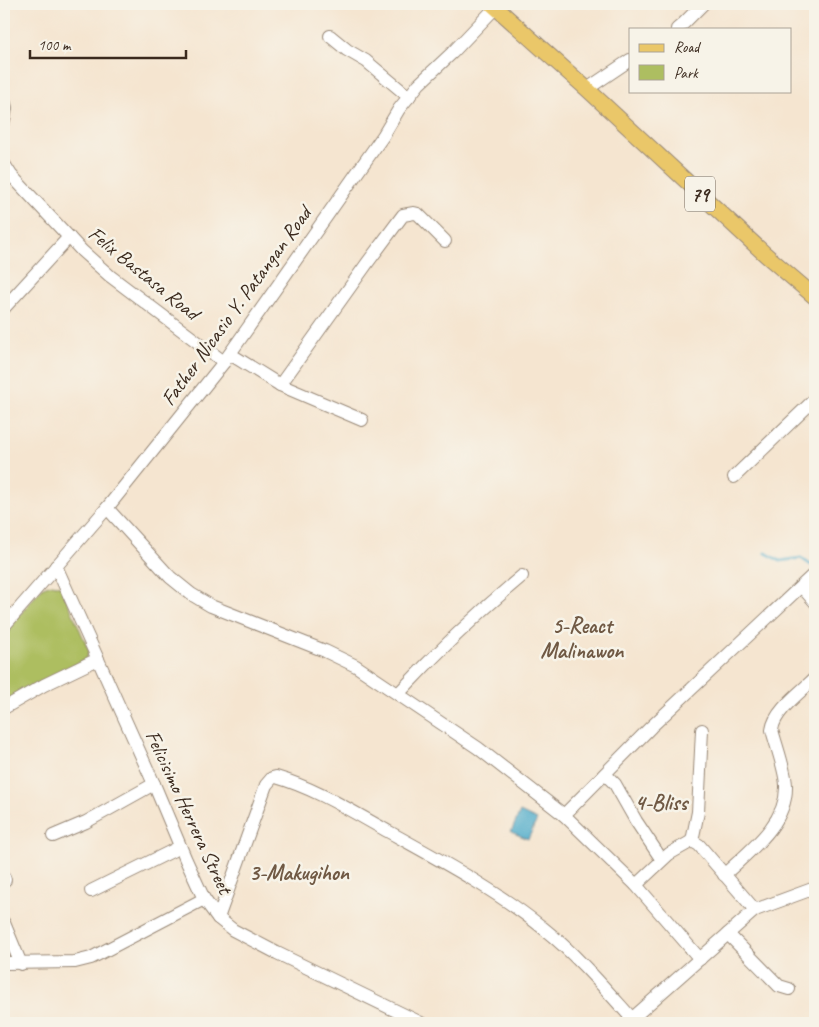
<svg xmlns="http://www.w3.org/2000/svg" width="819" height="1027" font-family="Caveat,sans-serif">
<rect width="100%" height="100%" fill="#f7f3e8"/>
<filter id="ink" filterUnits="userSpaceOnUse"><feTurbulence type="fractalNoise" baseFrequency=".02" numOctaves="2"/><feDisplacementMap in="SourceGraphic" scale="10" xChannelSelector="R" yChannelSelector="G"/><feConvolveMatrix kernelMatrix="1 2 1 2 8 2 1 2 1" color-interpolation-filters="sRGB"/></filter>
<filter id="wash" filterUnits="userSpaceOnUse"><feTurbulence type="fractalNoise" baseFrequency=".0096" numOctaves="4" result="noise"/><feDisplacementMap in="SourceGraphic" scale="20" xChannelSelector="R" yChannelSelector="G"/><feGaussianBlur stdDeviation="1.12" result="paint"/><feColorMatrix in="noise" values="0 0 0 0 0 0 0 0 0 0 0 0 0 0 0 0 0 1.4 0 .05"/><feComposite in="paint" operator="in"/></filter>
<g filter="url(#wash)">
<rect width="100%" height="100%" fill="#f5e5d0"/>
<path fill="#adbe61" stroke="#747440" d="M52,584L61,586L89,651L86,659L4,704V633L43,587Z"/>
<path fill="#4baaca" stroke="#436a74" d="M520,812L537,820L528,839L511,832Z"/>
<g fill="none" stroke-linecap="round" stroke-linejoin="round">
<path stroke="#4baaca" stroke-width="3" d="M766,553L780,561L801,558L811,565"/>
</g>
</g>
<g filter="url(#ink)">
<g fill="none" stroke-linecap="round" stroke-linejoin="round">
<defs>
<g id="minor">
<path d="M677,29L684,23L703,4"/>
<path d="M330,36L347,50L366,61L409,97"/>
<path d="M587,89L630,60"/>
<path d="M4,101L6,108L4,120"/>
<path d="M4,164L11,175L82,251L110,276L224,362"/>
<path d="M4,308L69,237"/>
<path d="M230,354L280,385L368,262L403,215L414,213L418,214L445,241"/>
<path d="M280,385L362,420"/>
<path d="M734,477L815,399"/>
<path d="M107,508L170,577L191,594L211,606L325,651L356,666L478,748L564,815L636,885L700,959"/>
<path d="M56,566L154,784L186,860L204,899L218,918L233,930L277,953L421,1023"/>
<path d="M802,587L815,602"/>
<path d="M4,626L107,508L224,362L383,136L399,109L419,84L452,53L496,7"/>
<path d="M398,694C437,652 478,613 522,576"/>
<path d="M4,708L44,685L98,659"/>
<path d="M605,774L615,784L636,821L662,860"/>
<path d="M564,815L651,727L815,573"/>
<path d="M53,836L86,822L154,784"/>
<path d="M692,841L698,812L702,730"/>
<path d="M724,875C749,851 787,824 786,786C786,772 776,745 772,730C774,711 802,691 815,678"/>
<path d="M4,877L5,880"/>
<path d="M636,885L669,854L692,841L699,845L755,910"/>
<path d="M91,891L180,847"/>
<path d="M218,918L266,785L272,778L276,777C314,788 348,809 382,828C436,858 495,889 543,928C578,956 607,991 636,1023"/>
<path d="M4,923L21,964"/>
<path d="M728,934L779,986L789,989"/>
<path d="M4,963L75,962L91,958L204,899"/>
<path d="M627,1023L755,910L815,888"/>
</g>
<path id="major" d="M492,4L587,89L766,255L815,297"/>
</defs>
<use href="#minor" stroke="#988877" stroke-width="14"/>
<use href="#major" stroke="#988877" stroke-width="17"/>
<use href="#minor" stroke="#fff" stroke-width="12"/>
<use href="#major" stroke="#eac769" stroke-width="15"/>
</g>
</g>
<g text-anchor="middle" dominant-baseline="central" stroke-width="5" stroke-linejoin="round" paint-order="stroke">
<rect fill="#f7f3e8" stroke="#73665b" stroke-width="1" x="685" y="176.5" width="30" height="35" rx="4"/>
<g font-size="20" font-weight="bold" fill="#3b2a1e">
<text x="700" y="194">79</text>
</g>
<g font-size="21" fill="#3b2a1e" stroke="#f7f3e8">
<text transform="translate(144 273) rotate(39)">Felix Bastasa Road</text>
<text transform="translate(236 306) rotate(-54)">Father Nicasio Y. Patangan Road</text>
<text transform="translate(189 812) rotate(65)">Felicisimo Herrera Street</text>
</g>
<g font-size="22" font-weight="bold" fill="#705944" stroke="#f7f3e8">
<text x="582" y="626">5-React<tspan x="582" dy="25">Malinawon</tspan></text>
<text x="661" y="803">4-Bliss</text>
<text x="299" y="873">3-Makugihon</text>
</g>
</g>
<rect width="819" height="1027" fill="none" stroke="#f7f3e8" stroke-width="20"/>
<rect x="629" y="28" width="162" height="65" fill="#f7f3e8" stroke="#aca397"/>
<rect x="639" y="44" width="25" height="8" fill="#eac769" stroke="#aca397"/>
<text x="674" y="52" font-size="15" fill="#3b2a1e">Road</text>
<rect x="639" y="65" width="25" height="15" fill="#adbe61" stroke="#aca397"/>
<text x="674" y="78" font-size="15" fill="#3b2a1e">Park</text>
<path d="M30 50v8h156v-8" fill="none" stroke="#3b2a1e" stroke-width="2.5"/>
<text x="38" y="50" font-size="15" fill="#3b2a1e" stroke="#f7f3e8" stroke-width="4" paint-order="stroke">100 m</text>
</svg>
